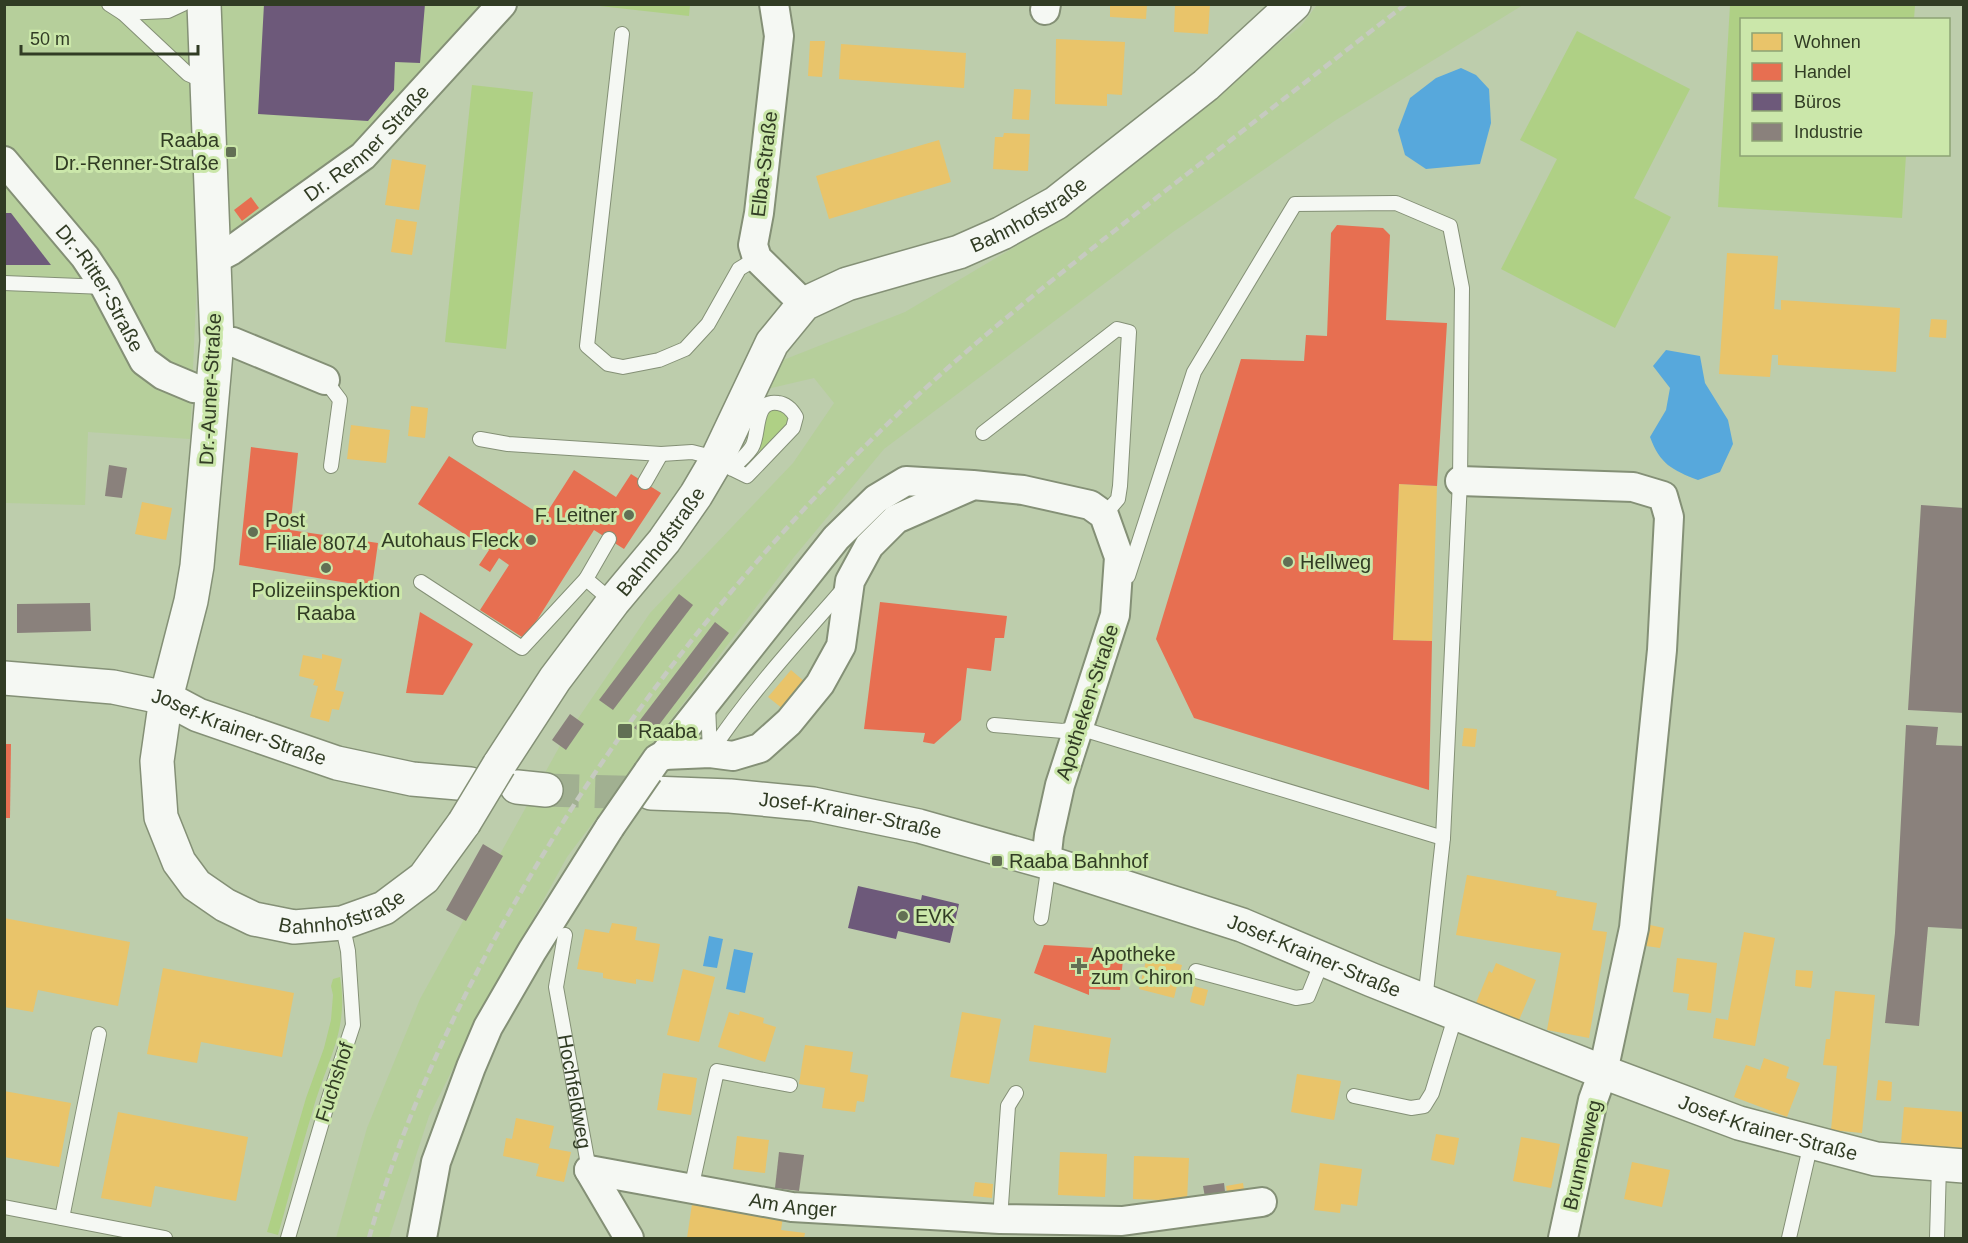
<svg xmlns="http://www.w3.org/2000/svg" width="1968" height="1243" font-family="Arial,sans-serif">
<rect width="100%" height="100%" fill="#bdcdac"/>
<g fill="#b6cf9b">
<path d="M5,5H493L359,146L198,253L190,439L88,432L85,505L5,503Z"/>
<path d="M1317,5H1523L1336,120L1173,232L884,449L794,557L567,857L478,1019L429,1116L389,1238H336L367,1128L420,999L562,742L650,613L793,463L834,403L814,378L767,389L778,362L905,312L1028,239L1301,26Z"/>
</g>
<g fill="#afd085">
<path d="M591,5L690,4V5L689,16Z"/>
<path d="M1730,5H1915L1914,19L1742,20V154L1906,155L1902,218L1718,207Z"/>
<path d="M1577,31L1690,89L1634,198L1671,217L1615,328L1501,269L1557,159L1520,140Z"/>
<path d="M472,85L533,92L506,349L445,342Z"/>
<path d="M772,409H778L787,414L789,425L764,452H761L758,445L766,413Z"/>
<path d="M340,977C349,1029 328,1059 314,1106C301,1149 290,1192 278,1235L267,1232L306,1098L324,1048L331,1020L333,995L331,986L333,979Z"/>
</g>
<g fill="#57a8dc">
<path d="M1461,68L1476,75L1489,89L1491,123L1480,164L1426,169L1405,155L1398,130L1410,98L1436,78Z"/>
<path d="M1666,350L1700,356L1705,383L1728,420L1733,444L1720,472L1698,480C1672,470 1660,464 1650,437L1666,410L1670,388L1653,366Z"/>
<path d="M709,936L723,939L717,968L703,966Z"/>
<path d="M734,949L753,953L745,993L726,989Z"/>
</g>
<g fill="#e9c46a">
<path d="M1110,4H1147L1146,19L1110,17Z"/>
<path d="M1175,4H1210L1208,34L1174,32Z"/>
<path d="M1056,39L1125,42L1122,95L1107,94V106L1055,104Z"/>
<path d="M810,41H825L822,77L808,76Z"/>
<path d="M841,44L966,53L964,88L839,79Z"/>
<path d="M1014,89L1031,90L1029,120L1012,119Z"/>
<path d="M1004,133L1030,134L1028,171L993,169L995,137H1003Z"/>
<path d="M939,140L951,182L829,219L816,176Z"/>
<path d="M392,159L426,165L419,210L385,205Z"/>
<path d="M396,219L417,222L412,255L391,252Z"/>
<path d="M1727,253L1778,256L1774,309L1781,310V300L1900,308L1896,372L1778,365V355H1772L1770,377L1719,374Z"/>
<path d="M1931,319L1947,320L1946,338L1929,337Z"/>
<path d="M411,406L428,408L425,438L408,436Z"/>
<path d="M351,425L390,430L386,463L347,459Z"/>
<path d="M1399,484L1437,486L1432,641L1393,640Z"/>
<path d="M142,502L172,508L166,540L135,534Z"/>
<path d="M322,654L342,659L335,690L344,692L339,710L332,709L329,722L310,717L318,686L313,685L315,680L299,676L303,655L322,659Z"/>
<path d="M791,670L805,682L783,709L768,697Z"/>
<path d="M1464,728L1477,729L1475,747L1462,746Z"/>
<path d="M1467,875L1557,891L1556,896L1597,903L1592,930L1607,932L1589,1038L1547,1030L1561,953L1456,935Z"/>
<path d="M4,918L130,942L118,1006L38,990L33,1012L4,1007Z"/>
<path d="M612,923L637,927L635,940L660,944L653,982L636,979V984L603,978V973L577,969L585,929L609,933Z"/>
<path d="M1650,925L1664,928L1660,948L1646,946Z"/>
<path d="M1744,932L1775,938L1755,1046L1713,1038L1716,1018L1728,1020Z"/>
<path d="M1147,957L1182,965L1174,998L1139,989Z"/>
<path d="M1677,958L1717,963L1711,1013L1687,1010L1689,994L1673,992Z"/>
<path d="M1496,963L1536,980L1519,1020L1476,1003L1489,971L1492,973Z"/>
<path d="M163,968L294,993L282,1057L201,1042L197,1063L147,1054Z"/>
<path d="M683,969L715,977L699,1042L667,1035Z"/>
<path d="M1796,970L1813,971L1811,988L1795,986Z"/>
<path d="M1194,986L1208,990L1204,1006L1190,1002Z"/>
<path d="M1835,991L1875,995L1862,1133L1831,1130L1837,1066L1823,1065L1826,1039H1830Z"/>
<path d="M740,1011L764,1018L763,1023L776,1027L765,1062L718,1047L729,1012L739,1015Z"/>
<path d="M962,1012L1001,1019L989,1084L950,1077Z"/>
<path d="M1034,1025L1111,1038L1106,1073L1029,1061Z"/>
<path d="M805,1045L853,1052L850,1072L868,1075L864,1102L857,1101L855,1112L822,1108L825,1088L799,1084Z"/>
<path d="M1764,1058L1789,1067L1786,1078L1800,1083L1787,1117L1734,1097L1746,1065L1760,1070Z"/>
<path d="M663,1073L697,1078L691,1115L657,1110Z"/>
<path d="M1297,1074L1341,1081L1334,1120L1291,1112Z"/>
<path d="M1878,1080L1892,1082L1891,1101L1876,1100Z"/>
<path d="M4,1091L71,1103L59,1167L4,1157Z"/>
<path d="M1904,1107L1964,1112V1149L1901,1143Z"/>
<path d="M118,1112L248,1137L236,1201L155,1186L151,1207L101,1198Z"/>
<path d="M516,1118L554,1126L549,1148L571,1152L564,1182L536,1176L539,1164L503,1156L506,1138L512,1139Z"/>
<path d="M1436,1134L1459,1138L1454,1165L1431,1160Z"/>
<path d="M737,1136L769,1140L765,1173L733,1169Z"/>
<path d="M1521,1137L1560,1144L1551,1188L1513,1181Z"/>
<path d="M1060,1152L1107,1154L1105,1197L1058,1195Z"/>
<path d="M1134,1156L1189,1158L1187,1201L1133,1199Z"/>
<path d="M1632,1162L1670,1170L1662,1207L1624,1199Z"/>
<path d="M1320,1163L1362,1169L1357,1206L1341,1204L1340,1213L1314,1210Z"/>
<path d="M975,1182L993,1184L992,1198L973,1196Z"/>
<path d="M1243,1183L1245,1196L1228,1198L1226,1186Z"/>
<path d="M692,1204L783,1217L781,1230L805,1233L804,1238H687Z"/>
</g>
<g fill="#e76f51">
<path d="M251,197L259,208L242,221L234,210Z"/>
<path d="M1337,225L1383,228L1390,235L1386,320L1447,323L1437,486L1399,484L1393,640L1432,641L1429,790L1194,718L1156,639L1241,359L1304,361L1306,335L1327,336L1331,233Z"/>
<path d="M251,447L298,453L290,530L378,543L372,587L239,565Z"/>
<path d="M449,456L544,517L574,470L616,497L631,474L661,493L624,549L594,530L525,639L480,610L509,565L499,558L490,572L479,565L489,550L418,504Z"/>
<path d="M880,602L1007,616L1004,638H995L991,671L967,668L961,720L934,744L923,742L925,733L864,729Z"/>
<path d="M420,612L473,644L443,695L406,693Z"/>
<path d="M4,744H11L10,818H4Z"/>
<path d="M1044,945L1111,949L1113,957L1123,959L1120,990L1089,989V995L1034,973Z"/>
</g>
<g fill="#6d597a">
<path d="M264,4H425L420,63L395,62L394,90L368,121L258,114Z"/>
<path d="M4,213H11L51,265H4Z"/>
<path d="M858,886L921,900L922,895L959,904L950,943L898,931L896,939L848,928Z"/>
</g>
<g fill="#8a817c">
<path d="M109,465L127,468L122,498L105,496Z"/>
<path d="M1921,505L1964,508V713L1908,710Z"/>
<path d="M679,594L693,605L613,710L599,700Z"/>
<path d="M90,603L91,631L17,633V604Z"/>
<path d="M715,622L729,633L649,738L634,728Z"/>
<path d="M570,714L584,724L566,750L552,740Z"/>
<path d="M1906,725L1938,727L1936,745L1964,746V929L1928,927L1919,1026L1885,1023L1895,933Z"/>
<path d="M483,844L503,856L466,921L446,910Z"/>
<path d="M779,1152L804,1155L799,1191L775,1188Z"/>
<path d="M1224,1183L1226,1200L1206,1203L1203,1186Z"/>
</g>
<g fill="none" stroke-linecap="round" stroke-linejoin="round">
<path stroke="#a1b091" stroke-width="33" stroke-dasharray="33 16" stroke-linecap="butt" d="M546,790L651,793"/>
<defs>
<g id="lane">
<path d="M109,4L123,13L168,11L183,4"/>
<path d="M123,13L188,74L206,82"/>
<path d="M622,34L587,346L608,364L623,367L659,360L685,349L708,324L739,269L757,258"/>
<path d="M4,283L105,287"/>
<path d="M325,380L340,400L331,466"/>
<path d="M983,433L1117,329L1129,332L1120,486L1118,499L1104,515"/>
<path d="M480,439L508,444L661,454L692,452L704,455L747,476L793,428L796,417C792,410 787,404 778,403C753,399 760,434 752,447C747,455 738,462 732,469"/>
<path d="M645,482L661,454"/>
<path d="M609,539L586,579L613,602"/>
<path d="M1128,576L1194,372L1295,204L1396,203L1450,226L1462,288L1460,481L1443,838L1425,1001"/>
<path d="M421,582L522,648L586,579"/>
<path d="M708,705L710,753"/>
<path d="M994,725L1063,731L1079,728L1443,838"/>
<path d="M710,753C749,694 798,641 845,587"/>
<path d="M1041,918L1047,877V864"/>
<path id="s1" d="M565,935L556,987L589,1170"/>
<path d="M1196,971L1296,998L1308,996L1323,959"/>
<path d="M1354,1096L1411,1108L1424,1106L1432,1093L1456,1014"/>
<path d="M691,1189L717,1071L790,1085"/>
<path d="M4,1207L165,1238"/>
<path d="M62,1218L99,1034"/>
<path d="M1000,1219L1008,1106L1016,1093"/>
<path d="M288,1238L329,1098L353,1025L348,951L342,923"/>
<path d="M1789,1238L1811,1143"/>
<path d="M1937,1238L1939,1165"/>
</g>
<g id="street">
<path d="M774,4L779,36L759,213L753,245L757,258L804,304"/>
<path d="M1045,10L1046,4"/>
<path id="s2" d="M4,161L85,257L105,287L144,361L163,375L194,388L213,390"/>
<path id="s3" d="M213,260L232,250L363,156L502,4"/>
<path d="M217,341L233,342L325,380"/>
<path d="M1460,481L1633,487L1663,496L1669,517L1662,650L1634,928L1603,1072L1593,1100L1563,1238"/>
<path d="M664,755L710,753L733,756L760,748L789,722L820,684L841,646L850,581L869,546L896,519L969,487"/>
<path d="M648,772L657,759L664,755L836,538L876,499L906,481L973,485L1023,490L1090,505L1104,515L1119,557L1115,615L1060,785L1049,835L1046,862"/>
<path id="s4" d="M589,1170L792,1207L1000,1219L1122,1221L1262,1202"/>
<path d="M589,1170L629,1238"/>
<path d="M422,1238L436,1162L471,1067L488,1027L532,951L610,827"/>
</g>
<g id="secondary">
<path id="s5" d="M204,4L217,341L197,566L191,601L166,698L157,761L161,817L179,862L196,885L225,905L254,919L294,927L342,923L384,908L424,878L464,823"/>
<path id="s6" d="M4,678L113,687L166,698L198,715L337,763L412,779L470,784"/>
<path id="s7" d="M499,765L555,679L613,602L664,541L696,495L716,461L772,343L804,304L847,284L959,252L1002,233L1056,203L1206,85L1294,4"/>
<path d="M517,787L546,790"/>
<path id="s8" d="M651,793L730,796L813,804L919,826L1046,862L1242,925L1372,980L1603,1072L1739,1123L1876,1159L1964,1166"/>
</g>
</defs>
<use href="#lane" stroke="#849076" stroke-width="16"/>
<use href="#street" stroke="#849076" stroke-width="32"/>
<use href="#secondary" stroke="#849076" stroke-width="36"/>
<use href="#lane" stroke="#f5f8f3" stroke-width="14"/>
<use href="#street" stroke="#f5f8f3" stroke-width="28"/>
<use href="#secondary" stroke="#f5f8f3" stroke-width="33"/>
<path stroke="#c6cac0" stroke-width="4.5" stroke-dasharray="9 4.5" stroke-linecap="butt" d="M369,1238C407,1105 467,982 538,863C646,682 784,516 941,374C1008,314 1080,258 1151,202C1236,136 1321,70 1406,4"/>
<defs>
<path id="street-bridge" d="M610,827L648,772"/>
<path id="secondary-bridge" d="M464,823L499,765"/>
</defs>
<use href="#street-bridge" stroke="#849076" stroke-width="32" stroke-linecap="butt"/>
<use href="#secondary-bridge" stroke="#849076" stroke-width="36" stroke-linecap="butt"/>
<use href="#street-bridge" stroke="#f5f8f3" stroke-width="28"/>
<use href="#secondary-bridge" stroke="#f5f8f3" stroke-width="33"/>
</g>
<g fill="#626f54" stroke="#cbe7aa" stroke-width="2">
<rect x="225" y="146" width="12" height="12" rx="3"/>
<circle cx="629" cy="515" r="6"/>
<circle cx="253" cy="532" r="6"/>
<circle cx="531" cy="540" r="6"/>
<circle cx="1288" cy="562" r="6"/>
<circle cx="326" cy="568" r="6"/>
<rect x="617" y="723" width="16" height="16" rx="3"/>
<rect x="991" y="855" width="12" height="12" rx="3"/>
<circle cx="903" cy="916" r="6"/>
<path d="M1076 957h6v6h6v6h-6v6h-6v-6h-6v-6h6z"/>
</g>
<g text-anchor="middle" dominant-baseline="central" stroke-width="6" stroke-linejoin="round" paint-order="stroke">
<g font-size="20" fill="#313c24" stroke="#cbe7aa" text-anchor="start">
<text x="219" y="140" text-anchor="end">Raaba<tspan x="219" dy="23">Dr.-Renner-Straße</tspan></text>
<text x="617" y="515" text-anchor="end">F. Leitner</text>
<text x="265" y="520">Post<tspan x="265" dy="23">Filiale 8074</tspan></text>
<text x="519" y="540" text-anchor="end">Autohaus Fleck</text>
<text x="1300" y="562">Hellweg</text>
<text x="326" y="590" text-anchor="middle">Polizeiinspektion<tspan x="326" dy="23">Raaba</tspan></text>
<text x="638" y="731">Raaba</text>
<text x="1009" y="861">Raaba Bahnhof</text>
<text x="915" y="916">EVK</text>
<text x="1091" y="954">Apotheke<tspan x="1091" dy="23">zum Chiron</tspan></text>
</g>
<g font-size="20" fill="#313c24" stroke="#cbe7aa">
<text stroke="none"><textPath href="#s3" startOffset="194">Dr. Renner Straße</textPath></text>
<text transform="translate(764 164) rotate(-83)">Elba-Straße</text>
<text stroke="none"><textPath href="#s7" startOffset="798">Bahnhofstraße</textPath></text>
<text stroke="none"><textPath href="#s2" startOffset="160">Dr.-Ritter-Straße</textPath></text>
<text transform="translate(210 389) rotate(-87)">Dr.-Auner-Straße</text>
<text stroke="none"><textPath href="#s7" startOffset="276">Bahnhofstraße</textPath></text>
<text transform="translate(1087 702) rotate(-72)">Apotheken-Straße</text>
<text stroke="none"><textPath href="#s6" startOffset="242">Josef-Krainer-Straße</textPath></text>
<text stroke="none"><textPath href="#s8" startOffset="201">Josef-Krainer-Straße</textPath></text>
<text stroke="none"><textPath href="#s5" startOffset="1054">Bahnhofstraße</textPath></text>
<text stroke="none"><textPath href="#s8" startOffset="687">Josef-Krainer-Straße</textPath></text>
<text transform="translate(334 1082) rotate(-72)">Fuchshof</text>
<text stroke="none"><textPath href="#s1" startOffset="159">Hochfeldweg</textPath></text>
<text stroke="none"><textPath href="#s8" startOffset="1173">Josef-Krainer-Straße</textPath></text>
<text transform="translate(1582 1155) rotate(-77)">Brunnenweg</text>
<text stroke="none"><textPath href="#s4" startOffset="207">Am Anger</textPath></text>
</g>
</g>
<rect width="1968" height="1243" fill="none" stroke="#313c24" stroke-width="12"/>
<rect x="1740" y="18" width="210" height="138" fill="#cbe7aa" stroke="#8da374" stroke-width="1.5"/>
<rect x="1752" y="33" width="30" height="18" fill="#e9c46a" stroke="#8da374" stroke-width="1.5"/>
<text x="1794" y="48" font-size="18" fill="#313c24">Wohnen</text>
<rect x="1752" y="63" width="30" height="18" fill="#e76f51" stroke="#8da374" stroke-width="1.5"/>
<text x="1794" y="78" font-size="18" fill="#313c24">Handel</text>
<rect x="1752" y="93" width="30" height="18" fill="#6d597a" stroke="#8da374" stroke-width="1.5"/>
<text x="1794" y="108" font-size="18" fill="#313c24">Büros</text>
<rect x="1752" y="123" width="30" height="18" fill="#8a817c" stroke="#8da374" stroke-width="1.5"/>
<text x="1794" y="138" font-size="18" fill="#313c24">Industrie</text>
<path d="M21 45v9h177v-9" fill="none" stroke="#313c24" stroke-width="3"/>
<text x="30" y="45" font-size="18" fill="#313c24" stroke="#cbe7aa" stroke-width="4.5" paint-order="stroke">50 m</text>
</svg>
